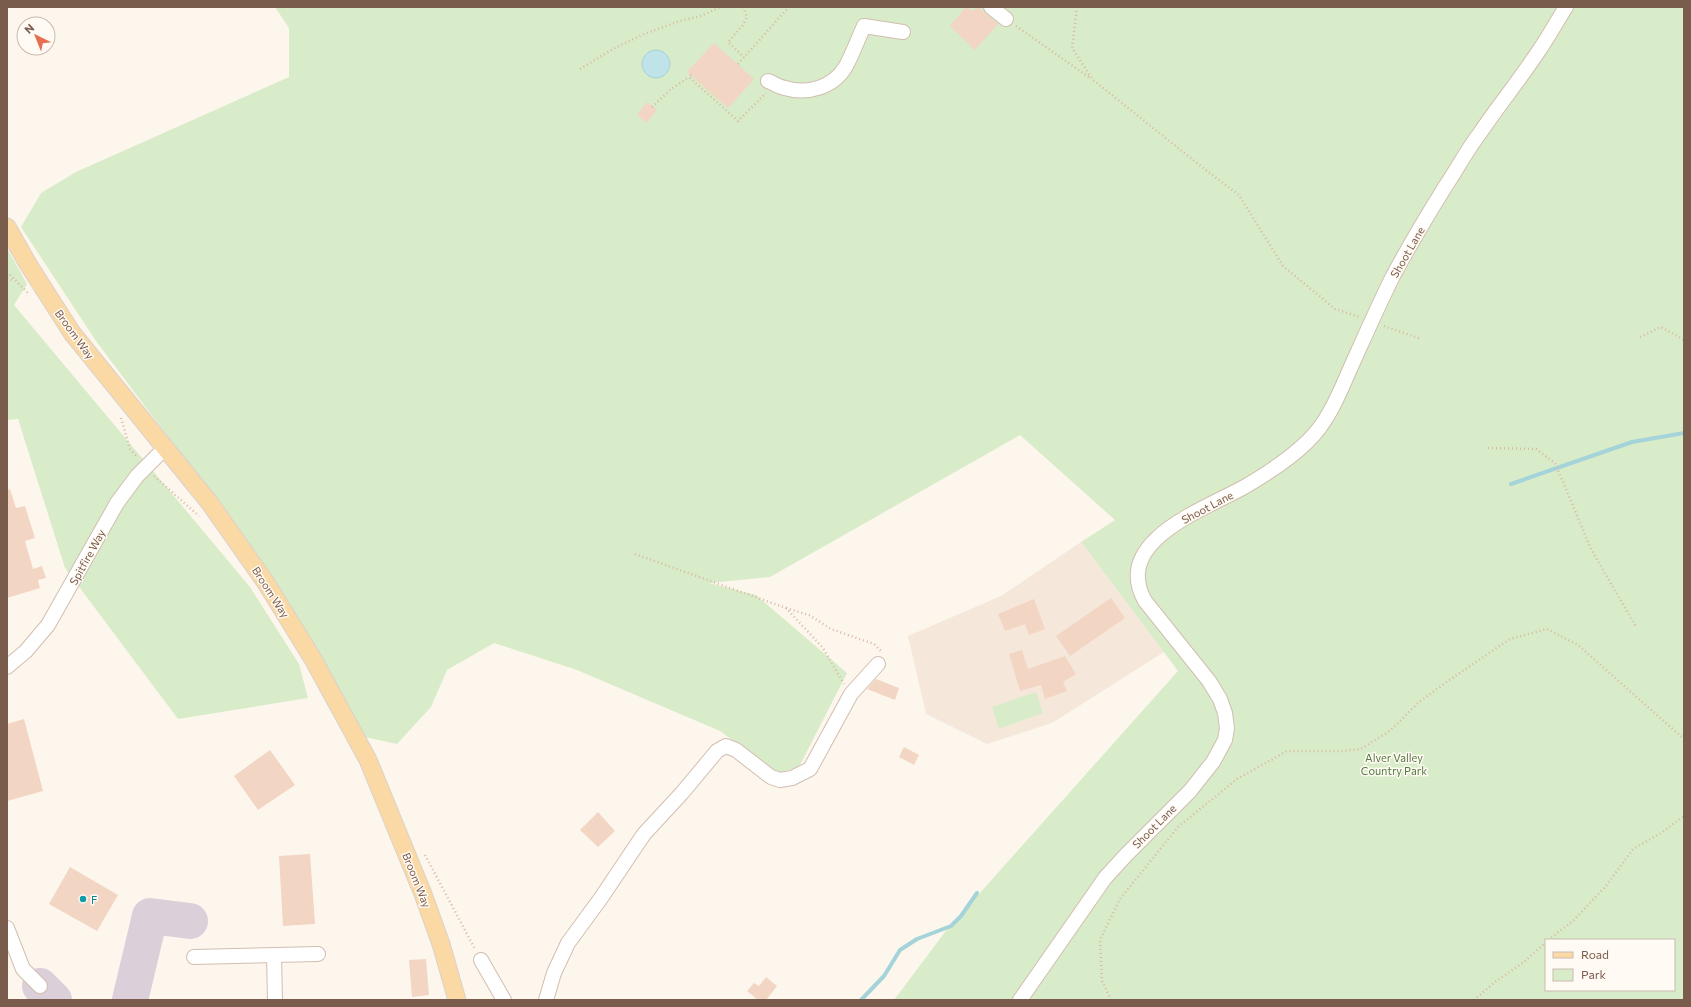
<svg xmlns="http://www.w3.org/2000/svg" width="1691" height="1007" font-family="Commissioner,sans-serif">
<rect width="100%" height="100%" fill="#fdf6ec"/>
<path fill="#f5e8da" d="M1081,542L1164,652L1052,723L987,744L926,714L908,636L1001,596Z"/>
<g fill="#d8ecc9" fill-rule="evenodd">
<path d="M275,7H1684V1000H894L945,932L1178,671L1081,542L1115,520L1020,435L770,577L709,583L756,595L847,673L799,767L777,773L720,731L577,670L494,643L447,670L431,707L397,744L360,736L183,457L96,341L21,227L41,193L76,172L289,77V28ZM1546,940H1674V990H1546Z"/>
<path d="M7,248L27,284L14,305L250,587L299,664L308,698L178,719L65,568L18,419L7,420Z"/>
<path d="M1036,692L1043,713L999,729L992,707Z"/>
</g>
<circle fill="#bfe3e8" stroke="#a5d3da" cx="656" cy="64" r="14"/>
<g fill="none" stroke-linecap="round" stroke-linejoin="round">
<g stroke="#a5d3da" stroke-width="4">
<path d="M1511,484L1632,442L1684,433"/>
<path d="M861,1000L884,976L900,950L917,939L951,926L961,916L977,893"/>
</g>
<g stroke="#dbcfda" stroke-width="36">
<path d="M40,986L54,1000"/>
<path d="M130,1000L150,916L190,921"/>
</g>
</g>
<g fill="#f3d5c3">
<path d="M966,7L973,11L978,7L998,24L975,50L950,26Z"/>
<path d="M714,43L754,79L728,108L687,72Z"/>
<path d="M647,102L657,110L647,123L637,115Z"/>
<path d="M10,489L16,508L25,506L35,538L25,541L33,569L42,566L46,578L38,580L40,588L7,598V490Z"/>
<path d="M1111,598L1125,618L1070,656L1056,636Z"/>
<path d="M1034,599L1045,629L1029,635L1025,624L1005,631L998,614Z"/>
<path d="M1022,650L1028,669L1065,656L1076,674L1063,682L1067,691L1045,699L1041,685L1020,691L1009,654Z"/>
<path d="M876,679L899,688L895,700L867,689Z"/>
<path d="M24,719L43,791L7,801V724Z"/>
<path d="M904,747L919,755L914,765L899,757Z"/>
<path d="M270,750L295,785L258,810L234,776Z"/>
<path d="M598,812L615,831L598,847L580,830Z"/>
<path d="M310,854L315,924L283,926L279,856Z"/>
<path d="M70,867L118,895L97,931L49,904Z"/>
<path d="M426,959L429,995L412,997L409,960Z"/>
<path d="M766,977L777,986L766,1000H758L747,991L754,983L759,986Z"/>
</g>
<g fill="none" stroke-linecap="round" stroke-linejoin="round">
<defs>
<g id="minor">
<path d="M991,7L1006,19"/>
<path d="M768,81C773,83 779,87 785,88C808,95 834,87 846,66C853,53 858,39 864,26L903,32"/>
<path d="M7,667L26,651L48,625L117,503L137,476L166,447"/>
<path d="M7,928L23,969L40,986"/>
<path d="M274,956L275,1000"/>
<path d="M194,957L318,954"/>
<path d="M481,960L504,1000"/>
<path d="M546,1000L554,973L568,943L601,898L644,834L682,793L717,751L726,746L736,750L771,777L780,780L792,778L810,769L851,694L878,664"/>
<path d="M1020,1000L1105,878L1126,855L1190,791L1213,762L1225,740L1227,728L1225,713L1220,699L1209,681L1145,601C1111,540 1206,509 1246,486C1268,473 1290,459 1308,441C1328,422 1339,394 1350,369C1364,338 1378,306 1393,276C1409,246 1427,216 1445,187C1457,169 1467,150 1480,133C1499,105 1521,78 1540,49C1549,36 1557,21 1566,7"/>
</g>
<path id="major" d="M7,227L28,264L72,333L209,502L266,583L313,659L368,760L423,894L441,944L457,1000"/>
</defs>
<use href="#minor" stroke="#d1beb0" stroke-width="16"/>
<use href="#major" stroke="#dad1cd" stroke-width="19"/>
<g stroke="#d9b8a5" stroke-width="2.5" stroke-dasharray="1 3" stroke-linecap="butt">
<path d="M743,7L747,17L743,25L728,42L744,57"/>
<path d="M1077,7L1072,48L1093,80L1207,171L1239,195L1283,266L1335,309L1360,317"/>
<path d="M1016,26L1090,78"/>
<path d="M738,64L787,9"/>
<path d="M580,69L613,49L644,34L680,21L701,16L720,7"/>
<path d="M691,75L689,77L738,121L766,93"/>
<path d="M652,107L670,90L689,77"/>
<path d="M7,272L29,294"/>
<path d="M7,278L14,281"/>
<path d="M1384,326L1421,339"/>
<path d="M1640,337L1661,327L1684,340"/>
<path d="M121,418L130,449L137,457"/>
<path d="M1488,448L1536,449L1555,463L1591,549L1636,627"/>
<path d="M154,476L199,516"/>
<path d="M635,554L786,608L823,648L844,684"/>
<path d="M786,608L809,615L831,629L874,644L881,651"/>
<path d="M425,855L475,949"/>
<path d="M1548,940L1574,920L1606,886L1633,849L1661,833L1684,816"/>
<path d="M1111,1000L1102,981L1100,940L1120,899L1178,827L1237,779L1287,751H1344L1361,749L1391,730L1418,703L1445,683L1510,639L1547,629L1578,645L1684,739"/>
<path d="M1474,1000L1495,982L1524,962L1546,942"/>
</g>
<use href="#minor" stroke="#fff" stroke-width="14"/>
<use href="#major" stroke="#fbd9a5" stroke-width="17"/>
</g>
<circle fill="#0f9aa8" stroke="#fffaf3" stroke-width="1.5" cx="83" cy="899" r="4"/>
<g text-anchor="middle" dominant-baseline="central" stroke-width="3" stroke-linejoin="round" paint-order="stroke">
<g font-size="11" fill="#7a5c4d" stroke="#fffaf3">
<text transform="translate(1407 252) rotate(-60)">Shoot Lane</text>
<text transform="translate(75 334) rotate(54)">Broom Way</text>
<text transform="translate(1207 507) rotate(-28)">Shoot Lane</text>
<text transform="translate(87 557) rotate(-61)">Spitfire Way</text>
<text transform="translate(271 592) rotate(57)">Broom Way</text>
<text transform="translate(1154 826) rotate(-45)">Shoot Lane</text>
<text transform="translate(417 880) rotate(68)">Broom Way</text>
</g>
<g font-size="11" fill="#537a41" stroke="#fffaf3">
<text x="1394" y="757">Alver Valley<tspan x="1394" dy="13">Country Park</tspan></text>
</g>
<g font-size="11" fill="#0d838f" stroke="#fffaf3" text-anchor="start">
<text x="91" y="899">F</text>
</g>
</g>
<rect width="1691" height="1007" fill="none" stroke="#7a5c4d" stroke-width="16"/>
<rect x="1545" y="939" width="130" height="52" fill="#fffaf3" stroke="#cabbb1"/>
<rect x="1553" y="952" width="20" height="6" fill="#fbd9a5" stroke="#cabbb1"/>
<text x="1581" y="959" font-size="12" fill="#7a5c4d">Road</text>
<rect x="1553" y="969" width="20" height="12" fill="#d8ecc9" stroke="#cabbb1"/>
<text x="1581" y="979" font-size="12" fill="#7a5c4d">Park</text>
<g transform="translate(36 36) rotate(317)"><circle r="19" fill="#fffaf3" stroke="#cabbb1"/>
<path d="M0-3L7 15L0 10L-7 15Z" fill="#e76f51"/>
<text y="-6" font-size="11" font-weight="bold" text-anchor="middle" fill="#7a5c4d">N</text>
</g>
</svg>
